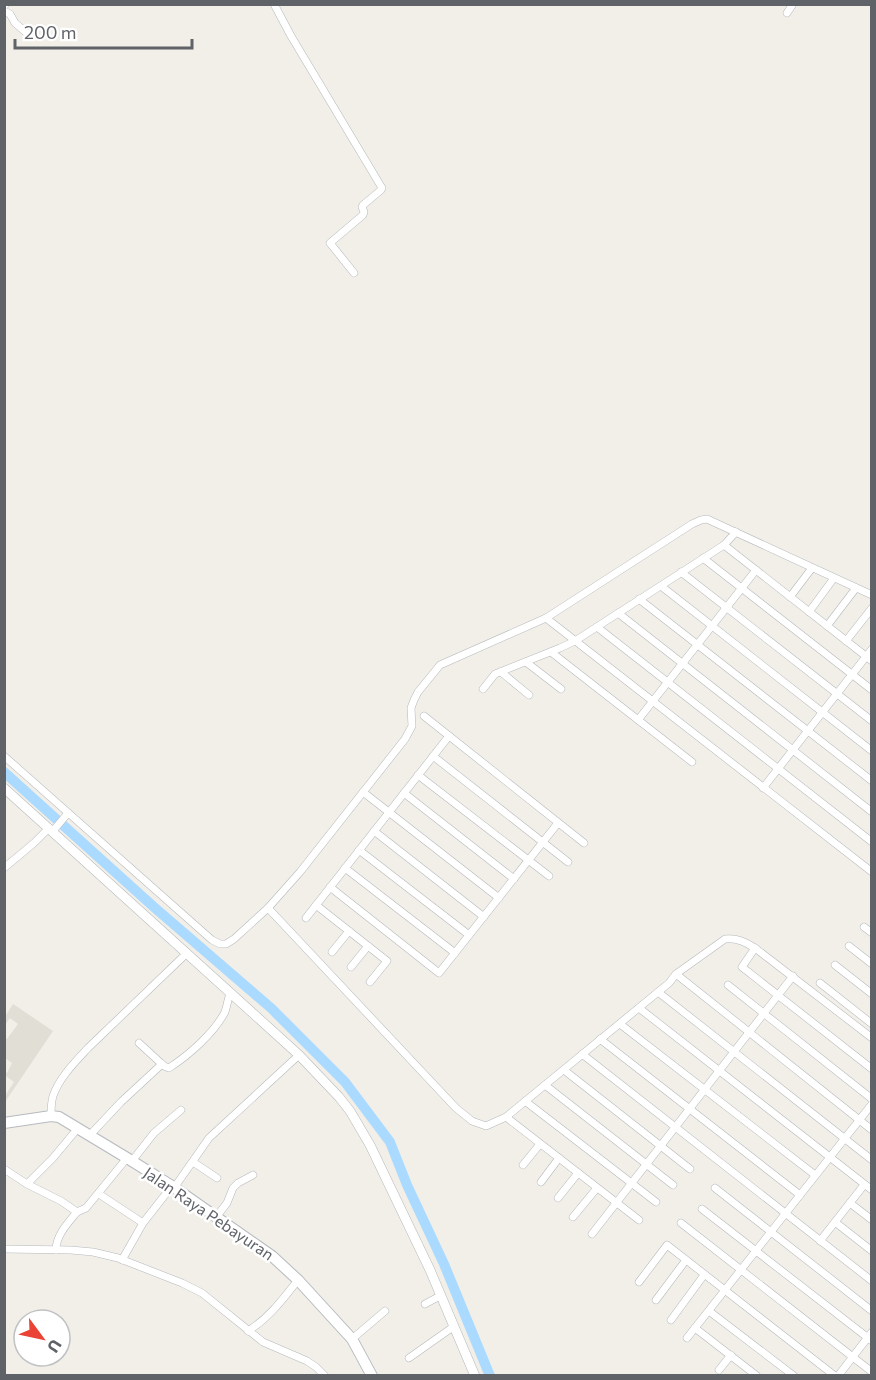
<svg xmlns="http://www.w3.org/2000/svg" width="876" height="1380" font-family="Commissioner,sans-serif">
<rect width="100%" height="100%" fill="#f1efe8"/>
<path fill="#e1ded6" d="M13,1004L53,1031L5,1102V1096L14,1082L6,1076L4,1078L5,1071L7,1073L12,1063L5,1058V1044L6,1041L5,1038L7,1039L18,1024L10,1018L5,1025V1017Z"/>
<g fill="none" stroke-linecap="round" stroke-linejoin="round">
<path stroke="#aadaff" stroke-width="10" d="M4,772L155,908L271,1008L345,1082L390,1142L407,1185L444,1264L490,1376"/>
<defs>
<g id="minor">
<path d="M274,4L291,36L382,188L381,190L363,205L362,207L364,212L363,215L330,243L354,273"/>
<path d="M4,6L6,4"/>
<path d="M4,11L10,14L15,23L29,35"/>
<path d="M787,13L793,4"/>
<path d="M724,545L872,661"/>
<path d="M703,558L872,690"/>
<path d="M681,572L872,721"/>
<path d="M661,586L872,751"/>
<path d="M790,597L812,568"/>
<path d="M639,599L872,781"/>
<path d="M809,612L834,578"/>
<path d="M618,613L872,812"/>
<path d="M546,618L872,872"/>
<path d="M827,626L856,588"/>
<path d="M597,627L872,842"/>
<path d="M846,641L872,608"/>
<path d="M551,652L692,762"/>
<path d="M526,662L561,689"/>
<path d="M501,672L529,695"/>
<path d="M483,689L495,674L560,648L575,641L724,545L736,532"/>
<path d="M424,716L584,843"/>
<path d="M638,720L756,570"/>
<path d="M4,756L212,940L220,944H226L234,939L268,908L300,872L405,739L412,726L411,708L414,700L418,692L440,665L546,618L692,524L701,520L707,519L872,595"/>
<path d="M433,756L568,862"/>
<path d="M418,775L549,876"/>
<path d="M763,788L872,649"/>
<path d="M363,792L499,898"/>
<path d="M404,793L514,879"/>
<path d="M53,831L68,813"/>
<path d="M374,831L484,917"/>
<path d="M359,850L469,935"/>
<path d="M4,868L34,843L49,828"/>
<path d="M345,868L455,953"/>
<path d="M330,887L439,973L558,823"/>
<path d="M316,905L387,961L370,982"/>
<path d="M268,908L456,1108L472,1121L486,1126L506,1117L669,983L676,974L872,1130"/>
<path d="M306,918L449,736"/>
<path d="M864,927L872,933"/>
<path d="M849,946L872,964"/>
<path d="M755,948L742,967L872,1069"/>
<path d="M332,952L349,931"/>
<path d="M835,965L872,994"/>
<path d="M351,967L368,946"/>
<path d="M676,974L725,939C738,938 745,942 755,948L872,1038"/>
<path d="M820,983L872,1024"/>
<path d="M728,985L872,1099"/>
<path d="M658,992L872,1160"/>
<path d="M639,1008L872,1190"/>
<path d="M620,1024L815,1175"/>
<path d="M600,1039L800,1195"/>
<path d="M139,1043L164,1066L169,1068C189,1055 214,1033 225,1012C227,1006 228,999 230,993"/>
<path d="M582,1054L872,1281"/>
<path d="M564,1070L690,1169"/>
<path d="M545,1085L673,1185"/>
<path d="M525,1101L656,1202"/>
<path d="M51,1116C51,1110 51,1103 53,1096C59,1078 75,1062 88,1048L187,953"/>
<path d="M506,1117L639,1220"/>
<path d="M78,1128L53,1158L27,1184L61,1201L77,1212L86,1208L127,1158"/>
<path d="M90,1135L121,1102L162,1064"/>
<path d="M132,1161L154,1133L181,1110"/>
<path d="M193,1162L217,1178"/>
<path d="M523,1165L540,1144"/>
<path d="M4,1169L27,1184"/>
<path d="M541,1182L559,1158"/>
<path d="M174,1188L209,1138L299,1055"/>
<path d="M715,1188L872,1311"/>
<path d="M99,1194L143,1223"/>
<path d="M558,1198L578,1173"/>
<path d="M850,1203L872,1220"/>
<path d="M702,1209L872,1341"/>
<path d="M217,1216L227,1203L233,1188L238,1183L253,1175"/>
<path d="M573,1217L597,1188"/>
<path d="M835,1222L872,1251"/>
<path d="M681,1223L872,1372"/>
<path d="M592,1234L793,976"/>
<path d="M820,1241L864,1185"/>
<path d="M4,1249L71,1250L93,1252L118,1258L182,1283L202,1293L263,1342L307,1361L316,1367L325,1376"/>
<path d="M56,1250C56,1235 68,1223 77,1212"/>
<path d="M122,1260L143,1223L172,1186"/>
<path d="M639,1282L667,1245L835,1376"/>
<path d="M656,1300L686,1260"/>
<path d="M425,1304L440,1296"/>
<path d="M709,1311L794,1376"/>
<path d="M671,1320L704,1275"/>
<path d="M695,1328L757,1376"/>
<path d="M248,1331C269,1318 283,1299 298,1280"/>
<path d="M687,1338L872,1104"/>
<path d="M352,1339L385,1311"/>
<path d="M409,1358L453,1327"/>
<path d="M719,1370L731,1355"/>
<path d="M838,1376L872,1332"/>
</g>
<path id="tertiary" d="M4,788L299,1055L339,1097L350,1111L370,1145L430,1270L475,1376"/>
<path id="secondary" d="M4,1123L51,1116L59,1117L127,1158L172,1186L272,1256L298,1280L352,1339L372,1376"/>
</defs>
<use href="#minor" stroke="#b5b8bc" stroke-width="8"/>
<use href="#tertiary" stroke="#b5b8bc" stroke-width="10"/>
<use href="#secondary" stroke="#b6babf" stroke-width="12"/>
<use href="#minor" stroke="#fff" stroke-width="7"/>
<use href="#tertiary" stroke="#fff" stroke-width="9"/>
<use href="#secondary" stroke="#fff" stroke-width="10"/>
</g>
<g text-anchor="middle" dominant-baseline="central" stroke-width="5" stroke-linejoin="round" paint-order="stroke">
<g font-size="16" fill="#5f6368" stroke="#fff">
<text transform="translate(209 1213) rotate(34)">Jalan Raya Pebayuran</text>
</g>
</g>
<rect width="876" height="1380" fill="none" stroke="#5f6368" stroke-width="12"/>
<g transform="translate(42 1338) rotate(123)"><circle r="28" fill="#ffffff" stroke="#bfc1c3" stroke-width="1.5"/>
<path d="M0-4.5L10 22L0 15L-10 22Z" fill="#ea4335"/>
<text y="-9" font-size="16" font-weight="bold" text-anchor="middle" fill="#5f6368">U</text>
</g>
<path d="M15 39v9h177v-9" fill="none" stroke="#5f6368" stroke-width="3"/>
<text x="24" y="39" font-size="18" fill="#5f6368" stroke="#ffffff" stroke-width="4.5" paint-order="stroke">200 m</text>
</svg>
